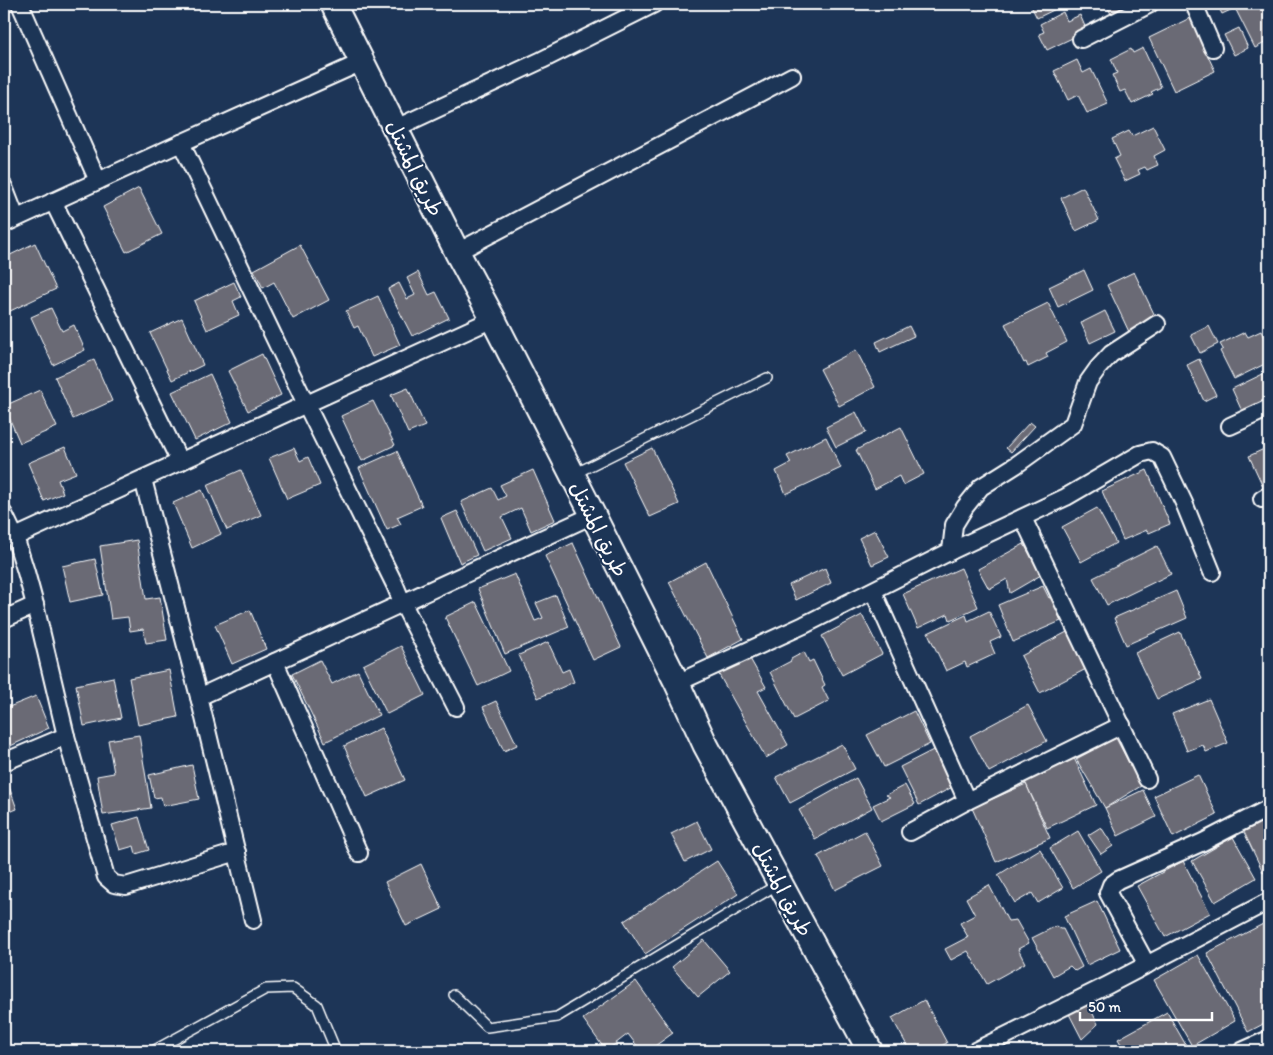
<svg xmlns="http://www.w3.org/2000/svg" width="1273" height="1055" font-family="Itim,'Playpen Sans Arabic',sans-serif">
<rect width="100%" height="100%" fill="#1d3557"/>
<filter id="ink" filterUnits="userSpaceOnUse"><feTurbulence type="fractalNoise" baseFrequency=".02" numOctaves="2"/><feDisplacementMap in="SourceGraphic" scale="10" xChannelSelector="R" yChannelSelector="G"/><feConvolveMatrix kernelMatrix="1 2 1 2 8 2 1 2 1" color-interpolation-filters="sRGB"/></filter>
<g filter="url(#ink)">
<g fill="#6b6a74" stroke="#fff">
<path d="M1030,4H1066L1037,18Z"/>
<path d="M1086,4H1100L1089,9Z"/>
<path d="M1106,4H1137L1112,16Z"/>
<path d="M1217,4H1269V41L1255,48L1235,8L1222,14Z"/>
<path d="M1063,12L1067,21L1080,15L1087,31L1047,50L1039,34L1044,32L1040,24Z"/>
<path d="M1190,18L1215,71L1174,91L1149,38Z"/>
<path d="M1239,28L1248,48L1234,55L1224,35Z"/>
<path d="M1143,48L1161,87L1151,92L1153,94L1132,104L1125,90L1120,92L1112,75L1117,73L1111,59L1131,49L1133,53Z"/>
<path d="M1077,60L1083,73L1091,69L1108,104L1087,113L1078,95L1068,100L1054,71Z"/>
<path d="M1153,126L1165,150L1154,156L1158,165L1147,170L1145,167L1138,170L1140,174L1125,181L1114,159L1120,156L1112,139L1129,131L1132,136Z"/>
<path d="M1083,187L1099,220L1076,231L1061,198Z"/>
<path d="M139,188L162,234L126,252L103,207Z"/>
<path d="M35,243L56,289L4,314V258Z"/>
<path d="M300,245L329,300L293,319L274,282L263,288L254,270Z"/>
<path d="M1084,270L1093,290L1058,307L1049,287Z"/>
<path d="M418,272L429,295L436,292L449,318L412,336L388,289L399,283L407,299L415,295L407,278Z"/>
<path d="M1134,272L1157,320L1130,334L1107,285Z"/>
<path d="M234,282L241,297L233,301L239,315L207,330L194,301Z"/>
<path d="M378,296L400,345L372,357L358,326L354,328L346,311Z"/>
<path d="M1048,303L1067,342L1046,353L1048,357L1028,367L1026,362L1024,363L1005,324Z"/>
<path d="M51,308L62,331L74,325L85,350L53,365L31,317Z"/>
<path d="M1105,311L1115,331L1090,343L1081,323Z"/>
<path d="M182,318L203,365L172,380L150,333Z"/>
<path d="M909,326L914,336L880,352L876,342Z"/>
<path d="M1209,326L1218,344L1200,353L1191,335Z"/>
<path d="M1261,331L1269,348L1265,351L1269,362L1234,379L1220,351L1223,349L1220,344L1245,332L1248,337Z"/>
<path d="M856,350L875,387L839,406L820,369Z"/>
<path d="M262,354L281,395L248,411L228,371Z"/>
<path d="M1199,359L1216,395L1204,401L1187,365Z"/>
<path d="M94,360L112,401L73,419L55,377Z"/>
<path d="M1269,371V407L1245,418L1232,389Z"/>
<path d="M210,374L232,422L195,440L172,392Z"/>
<path d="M408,388L425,426L408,433L391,395Z"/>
<path d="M40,390L57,427L20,443L4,406Z"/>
<path d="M373,401L395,445L362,461L341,416Z"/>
<path d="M856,412L866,432L836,447L826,427Z"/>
<path d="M1030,422L1035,426L1011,452L1006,448Z"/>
<path d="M901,427L924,474L903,485L899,476L875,489L856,450Z"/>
<path d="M826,437L841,468L786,494L776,471L791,463L787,456Z"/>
<path d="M1269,440V494L1267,495L1249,456L1264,449L1262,444Z"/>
<path d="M65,447L76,473L58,480L63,493L44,501L28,463Z"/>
<path d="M294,448L300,461L308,457L320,485L287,499L269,458Z"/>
<path d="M652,448L679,504L650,517L623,462Z"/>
<path d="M397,451L422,506L397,517L401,524L387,530L359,468Z"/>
<path d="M241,470L261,515L227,530L207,485Z"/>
<path d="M533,470L555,520L531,531L521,508L502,517L512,538L483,551L461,502L492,488L498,500L506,496L500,485Z"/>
<path d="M1147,470L1170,524L1149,533L1147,530L1123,540L1102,491Z"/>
<path d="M202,490L221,534L192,548L173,503Z"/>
<path d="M1097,508L1116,543L1081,562L1062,527Z"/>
<path d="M457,511L477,555L460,563L441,518Z"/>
<path d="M875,530L889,557L872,565L859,538Z"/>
<path d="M137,540L146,599L160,597L167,640L146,643L143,629L130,631L128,617L111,619L100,546Z"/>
<path d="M573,543L621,647L593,660L545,556Z"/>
<path d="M1024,544L1041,575L1010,593L1007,579L989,589L978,569Z"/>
<path d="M1157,546L1171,574L1107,605L1093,578Z"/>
<path d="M95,559L103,595L70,602L62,566Z"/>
<path d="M706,562L743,639L708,658L669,582Z"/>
<path d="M825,568L831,583L796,600L789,585Z"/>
<path d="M961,568L978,607L950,620L948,614L918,628L903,594Z"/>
<path d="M515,574L535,621L543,618L536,603L556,595L569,627L505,654L478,589Z"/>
<path d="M1043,586L1049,598L1055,595L1062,612L1058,614L1061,621L1013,642L998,605Z"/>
<path d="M1176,591L1187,618L1126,645L1114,618Z"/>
<path d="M476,602L509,671L478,686L445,617Z"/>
<path d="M250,610L266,649L232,664L215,625Z"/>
<path d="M989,611L1001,637L990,642L995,654L967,667L965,662L946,671L928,633L966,615L968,621Z"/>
<path d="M862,615L882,654L842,675L822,636Z"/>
<path d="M1067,632L1086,669L1040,693L1021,656Z"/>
<path d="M1180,632L1202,679L1157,699L1135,653Z"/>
<path d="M548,642L562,672L569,669L574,682L538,698L519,655Z"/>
<path d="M401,646L425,695L387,714L363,665Z"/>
<path d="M804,652L809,662L813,660L825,685L822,687L829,701L794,719L770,672L791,661V659Z"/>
<path d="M748,655L766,687L758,691L788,745L766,758L718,673Z"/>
<path d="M320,660L332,684L358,671L379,715L325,742L292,674Z"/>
<path d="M169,670L178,717L138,725L129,678Z"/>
<path d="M113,677L121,718L84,726L76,685Z"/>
<path d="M36,696L49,728L4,749V709Z"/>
<path d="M1209,699L1228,743L1206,752L1203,745L1187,751L1172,714Z"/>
<path d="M496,701L517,745L504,751L483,707Z"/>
<path d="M1028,705L1047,741L989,772L970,736Z"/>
<path d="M914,711L930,744L884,767L867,735Z"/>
<path d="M381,728L405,780L367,797L344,746Z"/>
<path d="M139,735L151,808L103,815L97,776L114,773L108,740Z"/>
<path d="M1116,738L1141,786L1105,808L1076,759Z"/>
<path d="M842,744L855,769L790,803L776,777Z"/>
<path d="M939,747L958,784L919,805L900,767Z"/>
<path d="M1074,758L1096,805L1047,828L1025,782Z"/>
<path d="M192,765L199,799L163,806L161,797L154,798L149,775Z"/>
<path d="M1198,775L1217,815L1173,837L1154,796Z"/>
<path d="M856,778L872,808L815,839L799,810Z"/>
<path d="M7,781L17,809L4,814V782Z"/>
<path d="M1026,784L1050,838L996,862L972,808Z"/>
<path d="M905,785L915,804L881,821L873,805L890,797L886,795Z"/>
<path d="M1143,790L1156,817L1118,836L1105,808Z"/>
<path d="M139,817L149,850L136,854L134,846L120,850L112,825Z"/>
<path d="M1269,817V869L1263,872L1243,830Z"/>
<path d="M697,821L711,849L685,862L671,834Z"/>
<path d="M1101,827L1113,846L1101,854L1088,835Z"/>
<path d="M865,831L883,866L835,890L818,856Z"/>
<path d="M1078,831L1101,871L1073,888L1050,848Z"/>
<path d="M1233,837L1256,878L1215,902L1192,861Z"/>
<path d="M1040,849L1063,888L1038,903L1032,893L1015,903L998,875Z"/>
<path d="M717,861L738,894L645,954L624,921Z"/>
<path d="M1183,861L1210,913L1165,937L1137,886Z"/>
<path d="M421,864L442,909L406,926L385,882Z"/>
<path d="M989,885L1008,921L1016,920L1029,943L1018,949L1025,963L987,984L968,951L951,960L945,949L968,937L960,923L975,915L966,898Z"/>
<path d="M1097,901L1120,949L1087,965L1064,916Z"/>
<path d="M1265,923L1269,932V1021L1248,1032L1207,953Z"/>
<path d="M1056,926L1060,929H1063L1082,967L1075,971L1070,966L1053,976L1032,938Z"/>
<path d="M704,940L730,971L698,997L672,967Z"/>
<path d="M1198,955L1235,1021L1192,1046L1154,980Z"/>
<path d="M636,981L673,1033L648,1051H641L628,1034L606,1051L583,1019Z"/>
<path d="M924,1000L947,1043L931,1051H910L892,1018Z"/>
<path d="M1087,1002L1098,1024L1082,1039L1068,1012Z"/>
<path d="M1167,1012L1187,1047L1178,1051H1125L1118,1039Z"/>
</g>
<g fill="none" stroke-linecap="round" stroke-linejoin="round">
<defs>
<g id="service">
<path d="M572,475L767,378"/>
<path d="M454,995L487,1027L557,1017L780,883"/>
<path d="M153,1051L266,989L293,988L317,1005L336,1051"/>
</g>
<g id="minor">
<path d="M20,4L98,181"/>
<path d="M1194,4L1213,48"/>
<path d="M1081,39L1150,4"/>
<path d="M396,128L542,60L654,4"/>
<path d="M181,143L306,404L395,585L402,602L456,707"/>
<path d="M4,187L16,218"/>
<path d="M53,201L180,462"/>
<path d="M4,224L181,143L362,62"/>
<path d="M457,252L792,76"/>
<path d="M1230,426L1269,408"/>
<path d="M143,479L199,697L253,920"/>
<path d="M1262,499L1269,495"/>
<path d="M4,514L15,537L26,572L35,605L66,736L106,877L114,884L126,886L237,852"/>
<path d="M1023,518L1147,779"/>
<path d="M15,537L493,319"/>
<path d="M951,551L954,525L965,507L981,487L1016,465L1073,424L1088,382L1098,368L1111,354L1157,324"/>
<path d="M873,591L967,801L910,832"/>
<path d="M4,619L35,605"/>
<path d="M275,662L359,853"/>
<path d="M677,683L804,625L951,551L1066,497L1140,454L1152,451L1162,457L1184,503L1212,572"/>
<path d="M199,697L593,515"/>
<path d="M4,762L66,736"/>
<path d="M967,801L1122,725"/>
<path d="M1147,965L1108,893L1111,885L1118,880L1203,842L1269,808"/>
<path d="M975,1051L1108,985L1269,901"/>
<path d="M1242,1051L1269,1039"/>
</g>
<path id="secondary" d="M333,4L457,252L493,319L593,515L677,683L705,744L870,1051"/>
</defs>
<use href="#service" stroke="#fff" stroke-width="12"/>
<use href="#minor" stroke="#fff" stroke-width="20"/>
<use href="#secondary" stroke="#fff" stroke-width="28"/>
<use href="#service" stroke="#1d3557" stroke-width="9"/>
<use href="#minor" stroke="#1d3557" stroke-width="16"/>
<use href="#secondary" stroke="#1d3557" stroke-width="24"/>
</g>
</g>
<g text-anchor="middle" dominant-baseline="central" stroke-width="4" stroke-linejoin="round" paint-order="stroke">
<g font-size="21" fill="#fff" stroke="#1d3557">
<text transform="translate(415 168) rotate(64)">طريق المشتل</text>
<text transform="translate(599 529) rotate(63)">طريق المشتل</text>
<text transform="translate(783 889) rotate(62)">طريق المشتل</text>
</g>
</g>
<rect width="1273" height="1055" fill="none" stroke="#1d3557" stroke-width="20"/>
<rect x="10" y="10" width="1253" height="1035" fill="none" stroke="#fff" stroke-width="2" filter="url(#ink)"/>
<path d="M1080 1012v8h132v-8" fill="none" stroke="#ffffff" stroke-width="2.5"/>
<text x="1088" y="1012" font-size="15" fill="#ffffff" stroke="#1d3557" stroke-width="4" paint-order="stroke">50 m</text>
</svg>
